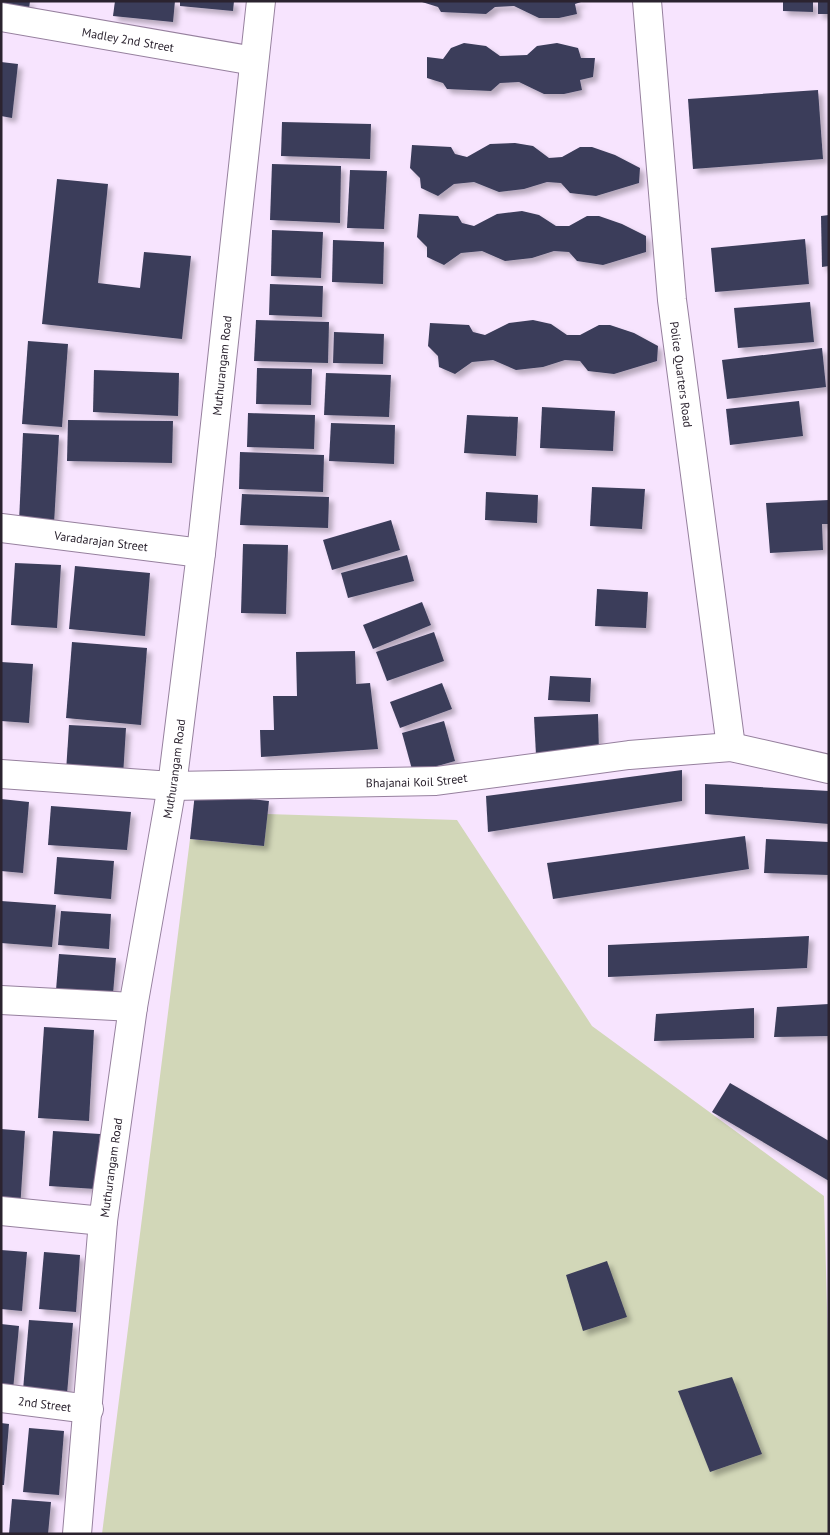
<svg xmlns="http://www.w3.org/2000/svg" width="830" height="1535" font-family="'PT Sans',sans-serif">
<defs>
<filter id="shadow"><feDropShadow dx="4.5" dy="4.5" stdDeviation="2.5" flood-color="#0004"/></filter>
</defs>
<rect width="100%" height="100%" fill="#f7e4fe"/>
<path fill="#d2d7b8" d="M267,814L457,820L592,1026L824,1196L829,1382V1534H102L190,839L264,846Z"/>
<g fill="#3b3d5a" filter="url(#shadow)">
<path d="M1,1H30L29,9L1,3Z"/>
<path d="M115,1H175L173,22L113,16Z"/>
<path d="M180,1H234L233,11L180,6Z"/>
<path d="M584,1L575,4L577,14L559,18H539L514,6L495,7L486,14L441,12L438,7L422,2Z"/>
<path d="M783,1H813V12L783,11Z"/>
<rect x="818" y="1" width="11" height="13"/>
<path d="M464,43L486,46L500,56L527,55L537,46L557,43L578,48L581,58H595L593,77L580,80L582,90L564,94H544L519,82L500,83L491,91L447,89L443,83L427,78V57L443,59L451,48Z"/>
<path d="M1,62L18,64L12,118L1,116Z"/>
<path d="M818,90L823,159L693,169L688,99Z"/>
<path d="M282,122L371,124L370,159L281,156Z"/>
<path d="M515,143L533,146L549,158L562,157L580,147H592L615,155L640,168L639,183L596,196L570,193L561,183L547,182L524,189L499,192L474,182L454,184L438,196L421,188L420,178L410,168L412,145L451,147L455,154L467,157L490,144Z"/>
<path d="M272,164L341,166L340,223L270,220Z"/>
<path d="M350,170L387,171L384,229L347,228Z"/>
<path d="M57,179L108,184L98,283L140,288L144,252L191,256L182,339L42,324Z"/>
<path d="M522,211L539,215L556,226H569L587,216H599L622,224L646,236V252L603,265L577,261L569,252L554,251L532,258L505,261L482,251L461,253L444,265L427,257V247L417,237L419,214L458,216L462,223L474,226L497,214Z"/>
<path d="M829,215V266L822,267L821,216Z"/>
<path d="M272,230L323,232L321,278L271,276Z"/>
<path d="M805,239L809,284L715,292L711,248Z"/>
<path d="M333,240L384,242L383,284L332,282Z"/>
<path d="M270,284L323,286L322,317L269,315Z"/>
<path d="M810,302L814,342L738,348L734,308Z"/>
<path d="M256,320L329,322L328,363L254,361Z"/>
<path d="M533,320L551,324L567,335H580L599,325H610L634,333L658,346L657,361L614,374L588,371L580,361L565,360L543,367L516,370L493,360L472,362L455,374L439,367L438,356L428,346L430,323L469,325L473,332L485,335L509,323Z"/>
<path d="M334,332L384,334L383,364L333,363Z"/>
<path d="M28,341L68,344L62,427L22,424Z"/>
<path d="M822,348L826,387L727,399L722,360Z"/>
<path d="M257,368L312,369L311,405L256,404Z"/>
<path d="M94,370L179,373L178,416L93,412Z"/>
<path d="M326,373L391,375L389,417L324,415Z"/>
<path d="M799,401L803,436L730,445L726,409Z"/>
<path d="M542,407L615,411L613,451L540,448Z"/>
<path d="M248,413L315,415L314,449L247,447Z"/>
<path d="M467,415L518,417L516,456L464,453Z"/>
<path d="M68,420L173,421L172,463L67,461Z"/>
<path d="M331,423L395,425L394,464L329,461Z"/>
<path d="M23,433L59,435L54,524L19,522Z"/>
<path d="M240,452L324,455L323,492L239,489Z"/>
<path d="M592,487L645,489L642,529L590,526Z"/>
<path d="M486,492L538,495L537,523L485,520Z"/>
<path d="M242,494L329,497L328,528L240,525Z"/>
<path d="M829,500V524H822L823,550L770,553L766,503Z"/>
<path d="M391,520L400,550L332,570L323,540Z"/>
<path d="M243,544L288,545L286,614L241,613Z"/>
<path d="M407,555L414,581L348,598L341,573Z"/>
<path d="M15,563L61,565L57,628L11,625Z"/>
<path d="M75,566L150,573L145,636L69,629Z"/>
<path d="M597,589L648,592L646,628L595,626Z"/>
<path d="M422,602L431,625L373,649L363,625Z"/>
<path d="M434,632L444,661L387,681L376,652Z"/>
<path d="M72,642L147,648L141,725L66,718Z"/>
<path d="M355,651L356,684L370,683L378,749L261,757L260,730H274L273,696H297L296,652Z"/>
<path d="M1,662L33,664L29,723L1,721Z"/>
<path d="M550,676L591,678L590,702L548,700Z"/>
<path d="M442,683L452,709L400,728L390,702Z"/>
<path d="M598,714L599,753L536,755L534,717Z"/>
<path d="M444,721L455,761L413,773L402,733Z"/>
<path d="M69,725L126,728L123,776L66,772Z"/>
<path d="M682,770V801L488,832L486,796Z"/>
<path d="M705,784L829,791V824L705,814Z"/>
<path d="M195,793L269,801L264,846L190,839Z"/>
<path d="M1,799L29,802L23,873L1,871Z"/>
<path d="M51,806L131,812L127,850L48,845Z"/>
<path d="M745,836L749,869L553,899L547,863Z"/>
<path d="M766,839L829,842V875L764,873Z"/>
<path d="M57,857L114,861L111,899L54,894Z"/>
<path d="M1,901L56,905L52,947L1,943Z"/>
<path d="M61,911L111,914L109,949L58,945Z"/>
<path d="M809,936L807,968L608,977V945Z"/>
<path d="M59,954L116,958L113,994L56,990Z"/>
<path d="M829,1004V1036L774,1037L777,1007Z"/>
<path d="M754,1008V1038L654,1041L656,1014Z"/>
<path d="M44,1027L94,1030L89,1121L38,1118Z"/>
<path d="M730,1083L829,1141V1181L712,1112Z"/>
<path d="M1,1129L25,1131L20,1210L1,1208Z"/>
<path d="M53,1131L100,1134L96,1189L49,1186Z"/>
<path d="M1,1250L27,1252L22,1311L1,1309Z"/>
<path d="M44,1252L80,1255L76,1312L39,1309Z"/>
<path d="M607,1261L627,1317L583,1331L566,1275Z"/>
<path d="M29,1320L73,1323L67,1394L23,1390Z"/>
<path d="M1,1324L19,1326L13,1390L1,1389Z"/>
<path d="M732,1377L762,1454L710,1472L678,1391Z"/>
<path d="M1,1423L9,1424L4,1485H1Z"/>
<path d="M29,1428L64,1431L59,1495L23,1492Z"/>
<path d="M12,1499L51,1502L48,1534H9Z"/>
</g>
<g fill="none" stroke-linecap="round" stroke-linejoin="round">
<defs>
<g id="minor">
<path id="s1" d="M647,1L672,300L731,747"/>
<path id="s2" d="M1,17L254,61"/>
<path id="s3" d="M1,528L201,553"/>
<path id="s4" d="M1,774L172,786L436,781L629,755L731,747L829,769"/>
<path d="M1,1000L133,1007"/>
<path d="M1,1211L103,1221"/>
<path id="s5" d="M1,1398L89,1409"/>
<path id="s6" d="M77,1534L103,1221L133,1007L172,786L201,553L261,1"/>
</g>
</defs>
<use href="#minor" stroke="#96809e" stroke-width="30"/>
<use href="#minor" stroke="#fff" stroke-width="28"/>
</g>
<g text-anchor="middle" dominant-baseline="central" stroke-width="5" stroke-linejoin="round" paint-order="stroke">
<g font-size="12" fill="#2b232f" stroke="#fcf7fd">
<text stroke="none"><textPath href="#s2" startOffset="129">Madley 2nd Street</textPath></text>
<text stroke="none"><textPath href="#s6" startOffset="1178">Muthurangam Road</textPath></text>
<text stroke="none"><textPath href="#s1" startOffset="375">Police Quarters Road</textPath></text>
<text stroke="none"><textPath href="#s3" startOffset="101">Varadarajan Street</textPath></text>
<text stroke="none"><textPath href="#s6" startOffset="772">Muthurangam Road</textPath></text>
<text stroke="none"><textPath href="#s4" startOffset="416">Bhajanai Koil Street</textPath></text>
<text stroke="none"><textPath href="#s6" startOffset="368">Muthurangam Road</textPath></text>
<text stroke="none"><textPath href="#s5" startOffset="44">2nd Street</textPath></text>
</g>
</g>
<rect width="830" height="1535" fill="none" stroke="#2b232f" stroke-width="5"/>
</svg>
